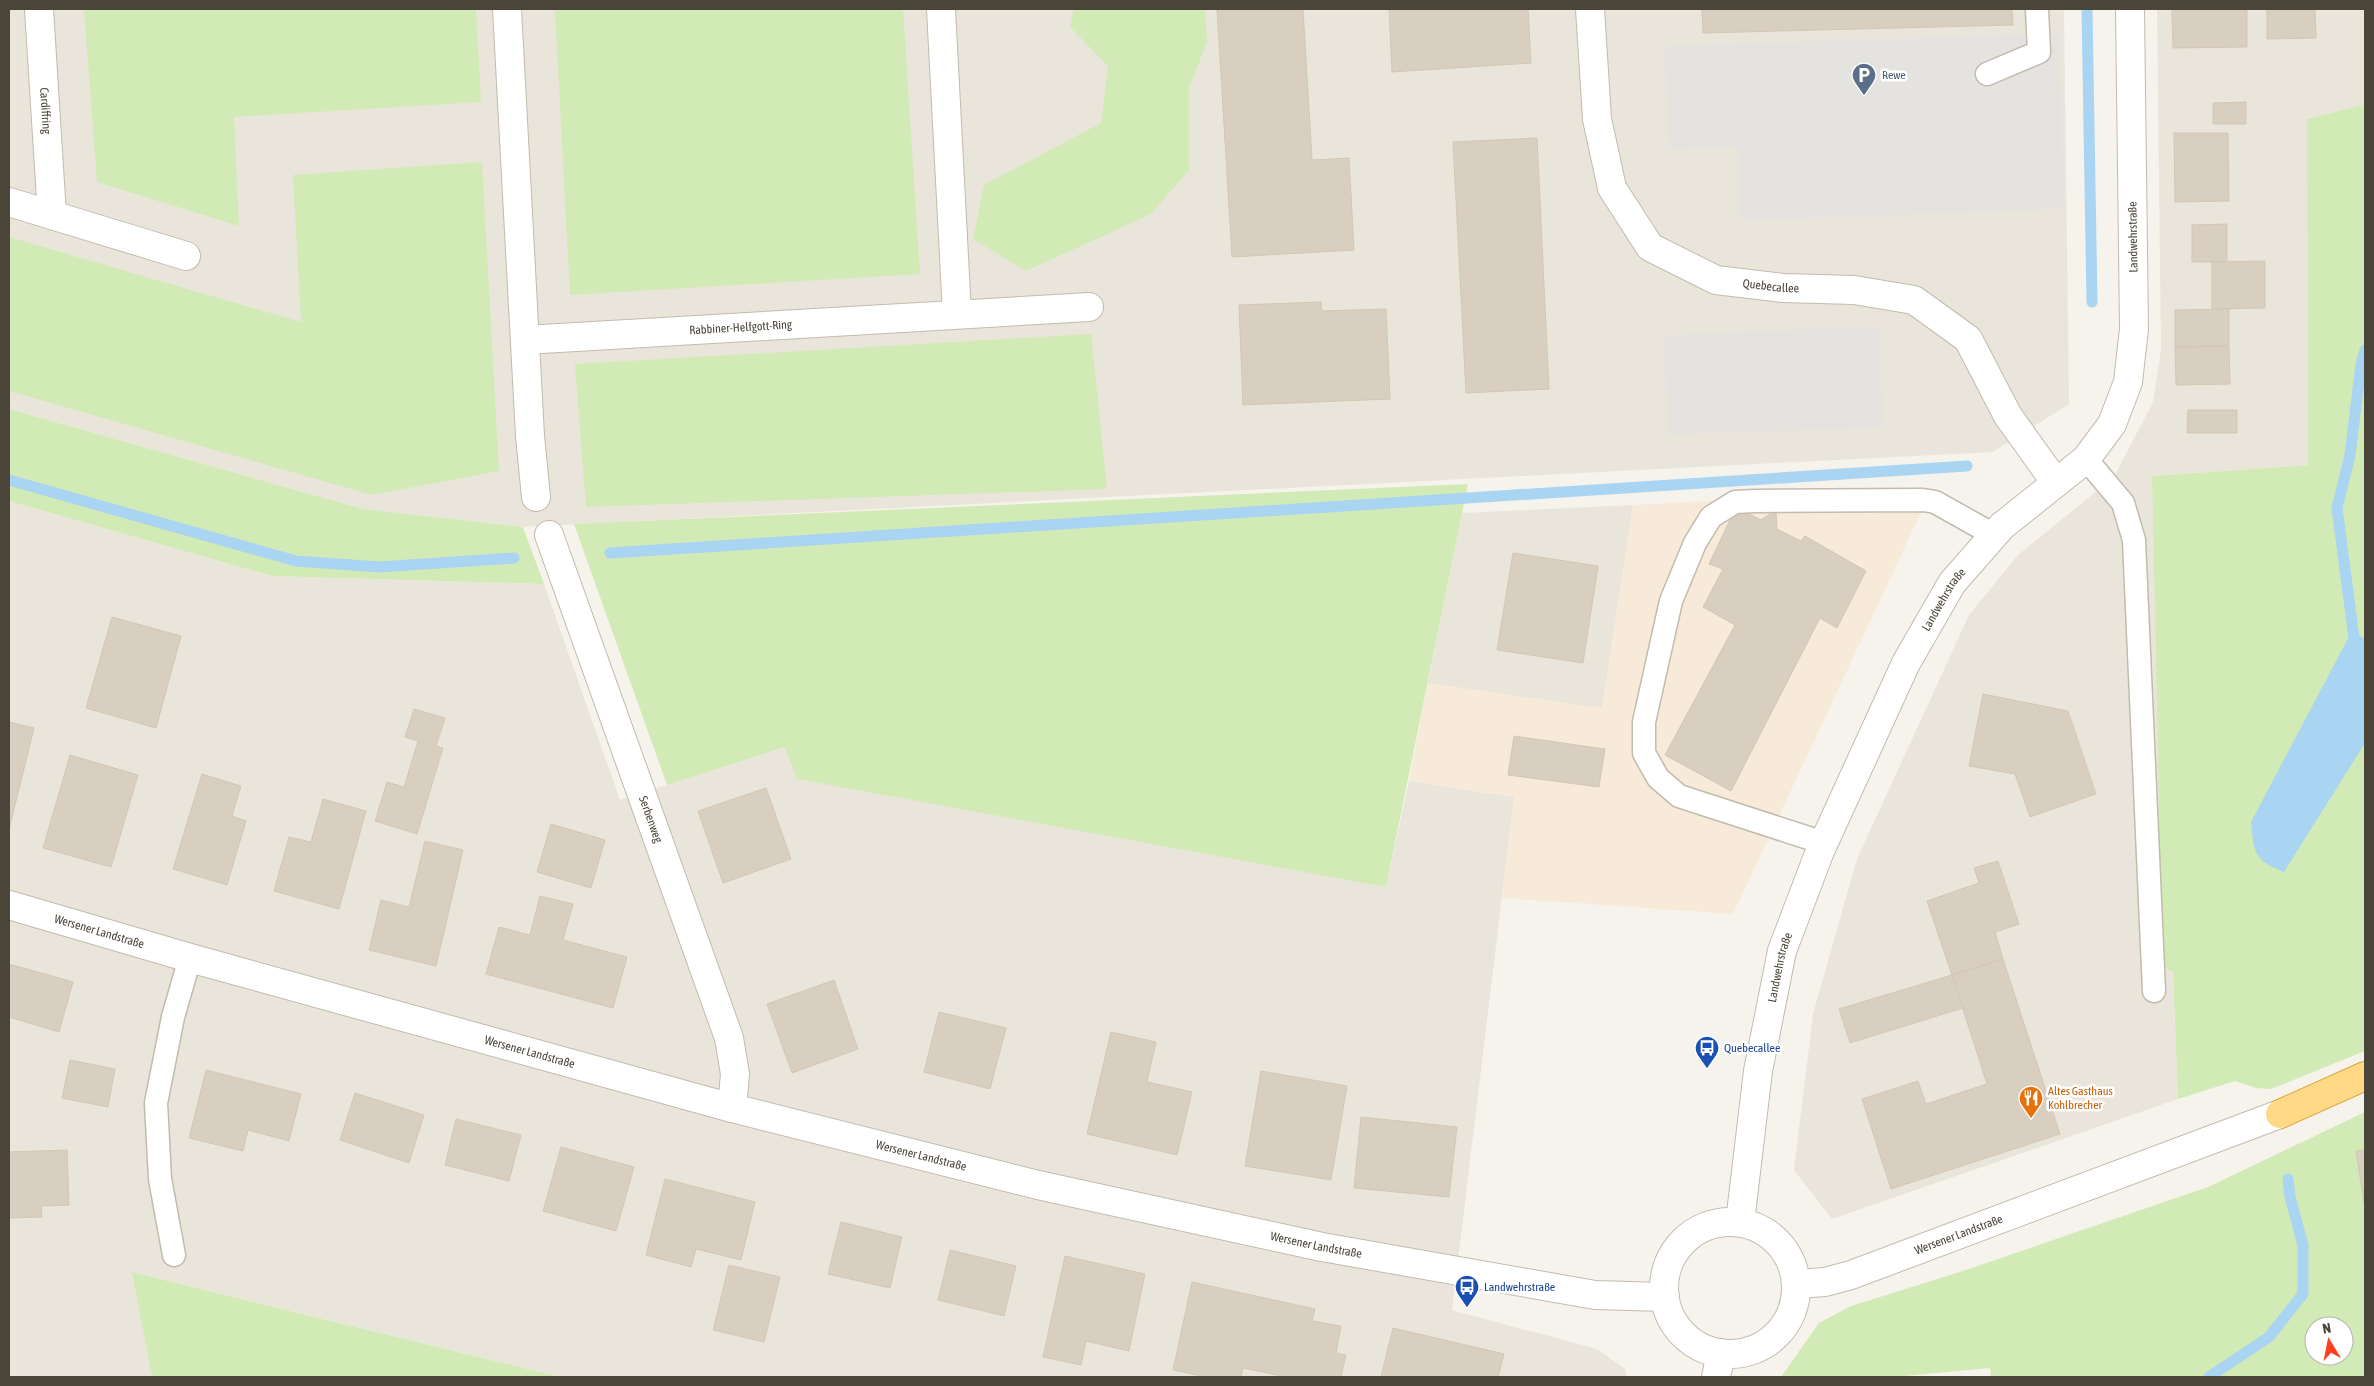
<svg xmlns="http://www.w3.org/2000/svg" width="2374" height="1386" font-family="'Asap Condensed',sans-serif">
<rect width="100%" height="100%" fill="#f6f3ec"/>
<g fill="#eae5da">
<path d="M9,9H2064L2069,404L1993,452L523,527L363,509L9,409Z"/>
<path d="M2157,9H2365V104L2307,119L2308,465L2152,476L2178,1099L1832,1219L1794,1170L1813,1014L1857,859L1969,615L2018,555L2114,477L2153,402L2161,350Z"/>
<path d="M9,501L272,576L544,584L620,800L785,747L1386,887L1409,781L1514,797L1452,1310L1597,1349L1625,1369L1627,1377H560L133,1272L152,1377H9Z"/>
<path d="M1633,505L1602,709L1428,683L1462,513Z"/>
</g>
<path fill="#f7ead8" d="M1932,489L1733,914L1502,898L1514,797L1409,781L1428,683L1602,708L1633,505Z"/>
<g fill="#d2eab5" fill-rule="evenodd">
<path d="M84,9H476L481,102L234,117L239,226L97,182Z"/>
<path d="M555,9H903L920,274L570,295Z"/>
<path d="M1074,9H1205L1207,42L1189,88V170L1151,214L1026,271L973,239L984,185L1101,123L1108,66L1070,27Z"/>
<path d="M2365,104V1051L2271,1089L2256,1088L2235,1081L2178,1099L2173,972L2164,967L2157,868L2159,796L2152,476L2308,465L2307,119Z"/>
<path d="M482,162L499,471L372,495L9,391V237L301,322L293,175Z"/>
<path d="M1091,334L1107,489L586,507L575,364Z"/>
<path d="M9,409L363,509L523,527L544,584L272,576L9,501Z"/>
<path d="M1468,484L1386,887L797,779L785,747L667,785L574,524Z"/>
<path d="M2365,1112V1377H1991L1990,1368L1894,1377H1781L1819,1323L1851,1306L1963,1271L2208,1187ZM2314,1326H2344V1356H2314Z"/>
<path d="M132,1272L560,1377H152Z"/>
</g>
<g fill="#e5e3e0">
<path d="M2059,34L2064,209L1740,220L1738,147L1668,149L1665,46Z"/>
<path d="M1879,326L1883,427L1668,435L1664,335Z"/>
</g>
<path fill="#a9d4f2" d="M2352,631L2365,639V743L2284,872C2253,860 2254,852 2251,822Z"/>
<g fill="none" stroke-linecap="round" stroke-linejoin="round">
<g stroke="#a9d4f2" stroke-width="11">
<path d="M2087,9L2092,302"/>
<path d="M9,480L296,561L379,567L514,558"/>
<path d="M610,553L1967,466"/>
<path d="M2355,646L2337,508L2350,455L2361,364L2365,350"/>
<path d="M2209,1377L2269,1337L2303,1294V1245L2290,1197L2288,1179"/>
</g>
</g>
<g fill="#d8cfc1" stroke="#d3c7b4">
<path d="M1217,9H1303L1312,160L1349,158L1354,250L1232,257Z"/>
<path d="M1389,9H1528L1531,63L1392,72Z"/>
<path d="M1702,9H2012L2013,25L1703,33Z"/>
<path d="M2247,9V47L2173,48L2172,10Z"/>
<path d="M2267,9H2315L2316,38L2267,39Z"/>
<path d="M2246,102V124H2213V103Z"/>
<path d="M2174,133H2228L2229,201L2175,202Z"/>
<path d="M1537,138L1549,389L1466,393L1453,142Z"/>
<path d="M2227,224V262H2192V225Z"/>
<path d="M2265,261V308L2212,309V262Z"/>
<path d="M1321,302L1322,311L1386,309L1390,399L1243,405L1239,305Z"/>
<path d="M2229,309V346L2175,347V310Z"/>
<path d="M2229,346L2230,384L2176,385L2175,347Z"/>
<path d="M2188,410H2237V433H2187Z"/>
<path d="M1741,510L1761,520L1776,510L1777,529L1801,541L1805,536L1866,571L1837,628L1820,618L1731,791L1665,755L1735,625L1703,607L1723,569L1709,564L1731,518Z"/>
<path d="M1513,553L1598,566L1583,663L1497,650Z"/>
<path d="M112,617L181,636L156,728L86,708Z"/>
<path d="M1983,694L2068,711L2096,794L2030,817L2015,774L1969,766Z"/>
<path d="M414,709L445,718L436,746L443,748L417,834L375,821L387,782L404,787L418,741L405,737Z"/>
<path d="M9,722L34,728L9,830Z"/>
<path d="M1514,736L1605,749L1599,787L1508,775Z"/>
<path d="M70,755L138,775L111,867L43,848Z"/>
<path d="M202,774L241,786L232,816L246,821L227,885L173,869Z"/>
<path d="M766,788L791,859L723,883L698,811Z"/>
<path d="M323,799L366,811L339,909L274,891L289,837L311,842Z"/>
<path d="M551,824L605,840L591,888L537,872Z"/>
<path d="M425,841L463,850L436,966L369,950L381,900L409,907Z"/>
<path d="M1998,861L2019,924L1995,932L2003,959L1952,975L1927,901L1979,883L1974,868Z"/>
<path d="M540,896L573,904L563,940L627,957L613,1008L486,974L499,927L530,935Z"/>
<path d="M2003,959L2060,1134L1891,1189L1862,1099L1918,1081L1926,1104L1987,1084L1952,975Z"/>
<path d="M9,964L73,982L59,1032L9,1017Z"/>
<path d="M1952,975L1963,1008L1850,1043L1839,1009Z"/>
<path d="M834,980L858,1049L792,1073L767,1004Z"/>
<path d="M939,1012L1006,1028L990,1089L924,1072Z"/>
<path d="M1111,1032L1156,1042L1147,1082L1192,1092L1177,1155L1087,1134Z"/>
<path d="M70,1060L115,1069L108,1107L62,1098Z"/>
<path d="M206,1070L301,1094L289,1141L248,1130L243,1151L189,1138Z"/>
<path d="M1261,1071L1347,1086L1331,1180L1245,1166Z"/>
<path d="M355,1093L424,1115L409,1163L340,1140Z"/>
<path d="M1361,1117L1457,1127L1449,1197L1354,1188Z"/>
<path d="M456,1119L521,1135L509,1181L445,1165Z"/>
<path d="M561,1147L634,1167L616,1231L543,1211Z"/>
<path d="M67,1150L69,1205L41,1206L42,1217L9,1218V1152Z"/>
<path d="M2365,1150V1209L2356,1151Z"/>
<path d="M665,1179L755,1202L741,1260L696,1249L691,1267L646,1255Z"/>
<path d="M841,1222L902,1237L890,1288L828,1274Z"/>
<path d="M950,1250L1016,1266L1004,1316L938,1300Z"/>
<path d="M1065,1256L1145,1274L1129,1351L1086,1341L1081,1365L1043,1357Z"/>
<path d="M729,1265L780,1277L764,1342L713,1330Z"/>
<path d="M1192,1282L1315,1309L1312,1321L1341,1326L1336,1353L1346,1355L1341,1377H1287L1243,1368L1241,1377H1207L1173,1370Z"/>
<path d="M1393,1328L1504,1354L1498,1377H1381Z"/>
</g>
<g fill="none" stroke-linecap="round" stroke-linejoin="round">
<defs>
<g id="service">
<path d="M1987,74L2039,52L2037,9"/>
<path d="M2086,459L2123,503L2134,540L2154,991"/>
<path d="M1824,843L1679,796L1658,778L1644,753V722L1671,601L1695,543L1711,517L1735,502L1755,501L1923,500L1935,502L1994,535"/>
<path d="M174,1255L160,1179L156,1103L173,1017L190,958"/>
</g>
<g id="minor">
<path id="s1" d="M39,9L52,215"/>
<path d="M507,9L530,436L536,497"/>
<path d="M941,9L957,314"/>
<path id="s2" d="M1590,9L1597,119L1612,188L1650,247L1716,280L1783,288L1854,290L1914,300L1968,339L2008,416L2056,483"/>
<path d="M9,202L186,256"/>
<path id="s3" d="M525,340L1089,307"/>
<path id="s4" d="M549,535L729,1038L735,1074L732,1108"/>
<path id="s5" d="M9,905L190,958L732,1108L1038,1185L1322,1247L1595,1295L1665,1297"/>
</g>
<g id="tertiary">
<path id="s6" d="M1740,1222L1758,1071L1782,951L1820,851L1906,663L1952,583L2002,526L2086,459L2112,424L2128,382L2134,329L2130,9"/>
<circle cx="1730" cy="1288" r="66"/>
<path id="s7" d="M1797,1284L1825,1282L1851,1275L2280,1114"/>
<path d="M1716,1377L1721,1353"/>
</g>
<path id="trunk" d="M2280,1114L2365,1076"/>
</defs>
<use href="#service" stroke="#c2bbae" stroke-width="25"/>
<use href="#minor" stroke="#c2bbae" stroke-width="30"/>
<use href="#tertiary" stroke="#c2bbae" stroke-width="30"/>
<use href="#trunk" stroke="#e0a43c" stroke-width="30"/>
<use href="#service" stroke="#fff" stroke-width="22"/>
<use href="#minor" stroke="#fff" stroke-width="28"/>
<use href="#tertiary" stroke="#fff" stroke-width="28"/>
<use href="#trunk" stroke="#ffd985" stroke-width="28"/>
</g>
<defs>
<symbol id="parking-pin" viewBox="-11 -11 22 30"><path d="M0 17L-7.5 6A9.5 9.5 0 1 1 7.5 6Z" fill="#5c6f8a" stroke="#fff"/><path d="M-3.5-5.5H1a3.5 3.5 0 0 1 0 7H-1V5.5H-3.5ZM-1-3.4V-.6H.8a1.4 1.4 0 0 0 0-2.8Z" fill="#fff"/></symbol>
<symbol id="bus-pin" viewBox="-11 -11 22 30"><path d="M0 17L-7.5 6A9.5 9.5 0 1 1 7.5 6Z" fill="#1a4fb4" stroke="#fff"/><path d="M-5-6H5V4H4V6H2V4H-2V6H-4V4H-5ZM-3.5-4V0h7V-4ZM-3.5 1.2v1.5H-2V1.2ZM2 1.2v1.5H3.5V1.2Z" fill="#fff"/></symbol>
<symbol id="restaurant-pin" viewBox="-11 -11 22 30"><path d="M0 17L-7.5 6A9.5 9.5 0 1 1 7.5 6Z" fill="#e8710a" stroke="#fff"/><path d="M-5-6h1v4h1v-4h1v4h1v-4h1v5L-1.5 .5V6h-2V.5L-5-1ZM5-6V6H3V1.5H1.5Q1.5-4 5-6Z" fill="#fff"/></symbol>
</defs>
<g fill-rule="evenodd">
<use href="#parking-pin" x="1850" y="61" width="28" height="38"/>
<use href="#bus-pin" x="1693" y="1034" width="28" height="38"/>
<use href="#restaurant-pin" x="2017" y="1084" width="28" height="38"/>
<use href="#bus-pin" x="1453" y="1273" width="28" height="38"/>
</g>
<g text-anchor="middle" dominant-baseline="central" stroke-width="5" stroke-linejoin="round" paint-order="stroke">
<g font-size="12" fill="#4e5e75" stroke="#fff" text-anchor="start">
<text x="1882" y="75">Rewe</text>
</g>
<g font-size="12" fill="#4b4439" stroke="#fff">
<text stroke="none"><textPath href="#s1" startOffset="102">Cardiffring</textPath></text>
<text transform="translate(2133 237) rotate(-91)">Landwehrstraße</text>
<text stroke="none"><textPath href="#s2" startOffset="380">Quebecallee</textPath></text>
<text stroke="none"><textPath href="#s3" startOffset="216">Rabbiner-Helfgott-Ring</textPath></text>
<text stroke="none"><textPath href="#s6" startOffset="662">Landwehrstraße</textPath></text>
<text stroke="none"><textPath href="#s4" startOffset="302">Serbenweg</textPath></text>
<text stroke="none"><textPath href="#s5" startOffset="94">Wersener Landstraße</textPath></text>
<text stroke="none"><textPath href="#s6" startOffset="258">Landwehrstraße</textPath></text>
<text stroke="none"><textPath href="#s5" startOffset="541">Wersener Landstraße</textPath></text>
<text stroke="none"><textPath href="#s5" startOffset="946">Wersener Landstraße</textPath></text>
<text stroke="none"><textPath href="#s7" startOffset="170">Wersener Landstraße</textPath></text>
<text stroke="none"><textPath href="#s5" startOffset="1351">Wersener Landstraße</textPath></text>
</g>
<g font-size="12" fill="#164399" stroke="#fff" text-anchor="start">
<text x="1724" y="1048">Quebecallee</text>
<text x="1484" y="1287">Landwehrstraße</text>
</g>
<g font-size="12" fill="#c56008" stroke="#fff" text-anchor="start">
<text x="2048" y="1091">Altes Gasthaus<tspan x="2048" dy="14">Kohlbrecher</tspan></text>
</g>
</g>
<rect width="2374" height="1386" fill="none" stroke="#4b4439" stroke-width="20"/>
<g transform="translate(2329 1341) rotate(350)"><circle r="24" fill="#ffffff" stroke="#b7b4b0"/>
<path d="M0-4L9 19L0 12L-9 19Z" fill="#fc3f1d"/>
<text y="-8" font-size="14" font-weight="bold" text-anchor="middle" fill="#4b4439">N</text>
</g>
</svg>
